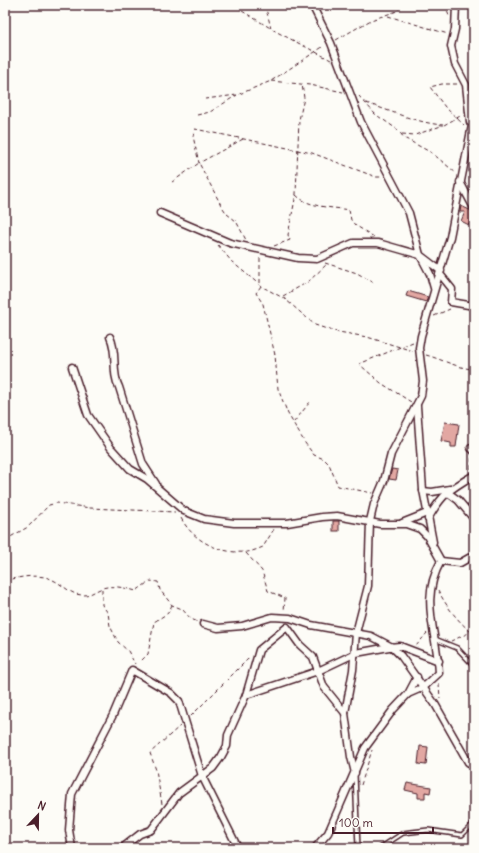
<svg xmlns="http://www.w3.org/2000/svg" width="479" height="853" font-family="Delius,sans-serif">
<rect width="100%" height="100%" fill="#fdfcf7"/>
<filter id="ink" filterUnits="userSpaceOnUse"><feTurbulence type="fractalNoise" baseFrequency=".025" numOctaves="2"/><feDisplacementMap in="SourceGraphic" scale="8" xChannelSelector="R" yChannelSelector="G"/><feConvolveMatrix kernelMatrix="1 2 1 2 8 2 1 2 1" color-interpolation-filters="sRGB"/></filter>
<g filter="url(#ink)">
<g fill="#e2a7a2" stroke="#4a1f2b">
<path d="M461,206L474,212L472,213L471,216L472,217L469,225L461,221L465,212H460Z"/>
<path d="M408,291L428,297L426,302L406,296Z"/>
<path d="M445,422L459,424L456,447H451V443L441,441Z"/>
<path d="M392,469L398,470L396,480L389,479Z"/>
<rect x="333" y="521" width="6" height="10"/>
<path d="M420,746L428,747L426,765L418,764Z"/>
<path d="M407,783L431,787L430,793L425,792V798H418V793L405,790Z"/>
</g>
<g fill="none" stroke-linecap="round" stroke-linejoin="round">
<defs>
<g id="service">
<path d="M435,639L457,648L474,666"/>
<path d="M355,774L358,848"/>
<path d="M380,848L403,833L428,830L462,835L474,823"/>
</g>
<g id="minor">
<path d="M312,5L331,43L361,122L409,213L420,255L430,274L434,288"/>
<path d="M456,5L455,29L451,46L455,64L466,85L470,122"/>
<path d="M460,182L474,208"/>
<path d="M160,213L230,243L298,258L317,259L353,243H378L420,255L441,271"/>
<path d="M440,274L452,289L451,302L474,306"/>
<path d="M110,337C118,353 111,373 119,387L143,464L156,484"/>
<path d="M72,367L88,415L111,448L130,469L147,479L184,511L204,519L234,523H287L322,517L337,516L380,524H406L420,529L427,536L441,561C419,600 437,631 439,673L424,687L408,694"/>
<path d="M417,406L423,490L433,542"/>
<path d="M471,448L474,451"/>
<path d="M423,491L432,492L450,489"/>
<path d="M447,492L458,500L474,519"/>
<path d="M428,519C442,494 450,489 474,475"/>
<path d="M402,523L427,513"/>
<path d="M441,561L460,563L474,555"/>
<path d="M203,624L218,628L242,626L272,617L290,618L311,625L371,636L392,647L401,656L435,704L468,762L474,767"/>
<path d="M246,695L318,671L356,653L389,647L400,646L439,661"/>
<path d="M345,713L353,670L356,633L368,586L370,521L374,504L384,481L391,454L421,396L423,381L419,348L421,336L450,237L474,115"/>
<path d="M72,848L69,830L72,794L113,715L132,670L171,693L179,701L202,776L238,848"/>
<path d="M122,848L140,834L151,830L179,793L213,768L221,757L227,746L228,735L246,695L259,650L287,627L300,645L313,657L324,687L345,713L351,757L355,773"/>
<path d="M315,848L328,833L365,748L393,710L408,694L417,677"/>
</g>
</defs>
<use href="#service" stroke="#4a1f2b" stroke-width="6"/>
<use href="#minor" stroke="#4a1f2b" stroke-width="9"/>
<g stroke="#4a1f2b" stroke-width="1" stroke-dasharray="4 3" stroke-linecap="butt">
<path d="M265,5L271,28"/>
<path d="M445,5L449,16"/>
<path d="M242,11L277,32L331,60"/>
<path d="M388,16L448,34"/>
<path d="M336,40L371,20L397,11L402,5"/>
<path d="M271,81L310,85L343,92"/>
<path d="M457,84H442L430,87L445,107L464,125"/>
<path d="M359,96L375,114L398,130L404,138L432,153L456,173"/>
<path d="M205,99L237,95L271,81L324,46"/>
<path d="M366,103C391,111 417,123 443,125"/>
<path d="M197,115L210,112L237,95"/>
<path d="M444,125L462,115"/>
<path d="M402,134L415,135L441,126"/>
<path d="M243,139L199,163L193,136L195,129L312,153L376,177H382"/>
<path d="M172,182L199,163L221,205L227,214L236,221L246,240"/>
<path d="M296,195C309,208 332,207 349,210L351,220L355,225L374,237"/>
<path d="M218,245L232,262L261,286L285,299L315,325L333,331L367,337L413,351"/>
<path d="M274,246L290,240L288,235L296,194L299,120L304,98L302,84"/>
<path d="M325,263L357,273L376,284"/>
<path d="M260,283V256"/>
<path d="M261,286L256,293L263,304L275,355L278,389L288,414L305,443L314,455L324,459L329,464L338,486L372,493"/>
<path d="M283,296L308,282L327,264"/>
<path d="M434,316L450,309"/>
<path d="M426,355C441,359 460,369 474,369"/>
<path d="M411,402L381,383L359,364L413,342"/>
<path d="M294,422L310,402"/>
<path d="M471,469L472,457"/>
<path d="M181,518C193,541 220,554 246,552C251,552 258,549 263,547L274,529"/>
<path d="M5,540L28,527L49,505L57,503L90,508L175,512"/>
<path d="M246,553L262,571L268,591L285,598L284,611"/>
<path d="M5,581C18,577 41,573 53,580C64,585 70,595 83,595C91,595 93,592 100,589C111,584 125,588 136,591L150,581L158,582L160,590L172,605L182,609L191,619L198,622"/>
<path d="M102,589V605L108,613L110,626L118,642L128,651L135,664"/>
<path d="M438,590C446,606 457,620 471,632"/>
<path d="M451,641L471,632L474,634"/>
<path d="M416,646L427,633"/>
<path d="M137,665L148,654L154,622L168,613L172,605"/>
<path d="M439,683L440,699"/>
<path d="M191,716L250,657"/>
<path d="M361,785L372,750"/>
<path d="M162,804L156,770L150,753L180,726"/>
</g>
<use href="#service" stroke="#fdfcf7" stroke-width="3"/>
<use href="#minor" stroke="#fdfcf7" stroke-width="6"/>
</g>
</g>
<rect width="479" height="853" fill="none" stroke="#fdfcf7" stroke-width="20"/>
<rect x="10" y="10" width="459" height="833" fill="none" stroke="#4a1f2b" stroke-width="1.5" filter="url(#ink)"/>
<g transform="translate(38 815) rotate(22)" stroke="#fdfcf7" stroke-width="3" paint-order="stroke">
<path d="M0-3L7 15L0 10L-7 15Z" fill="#4a1f2b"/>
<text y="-6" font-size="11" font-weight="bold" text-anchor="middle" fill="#4a1f2b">N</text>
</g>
<path d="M333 827v6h100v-6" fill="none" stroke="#4a1f2b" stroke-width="2"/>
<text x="339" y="827" font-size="12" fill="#4a1f2b" stroke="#fdfcf7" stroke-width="3" paint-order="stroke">100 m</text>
</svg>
